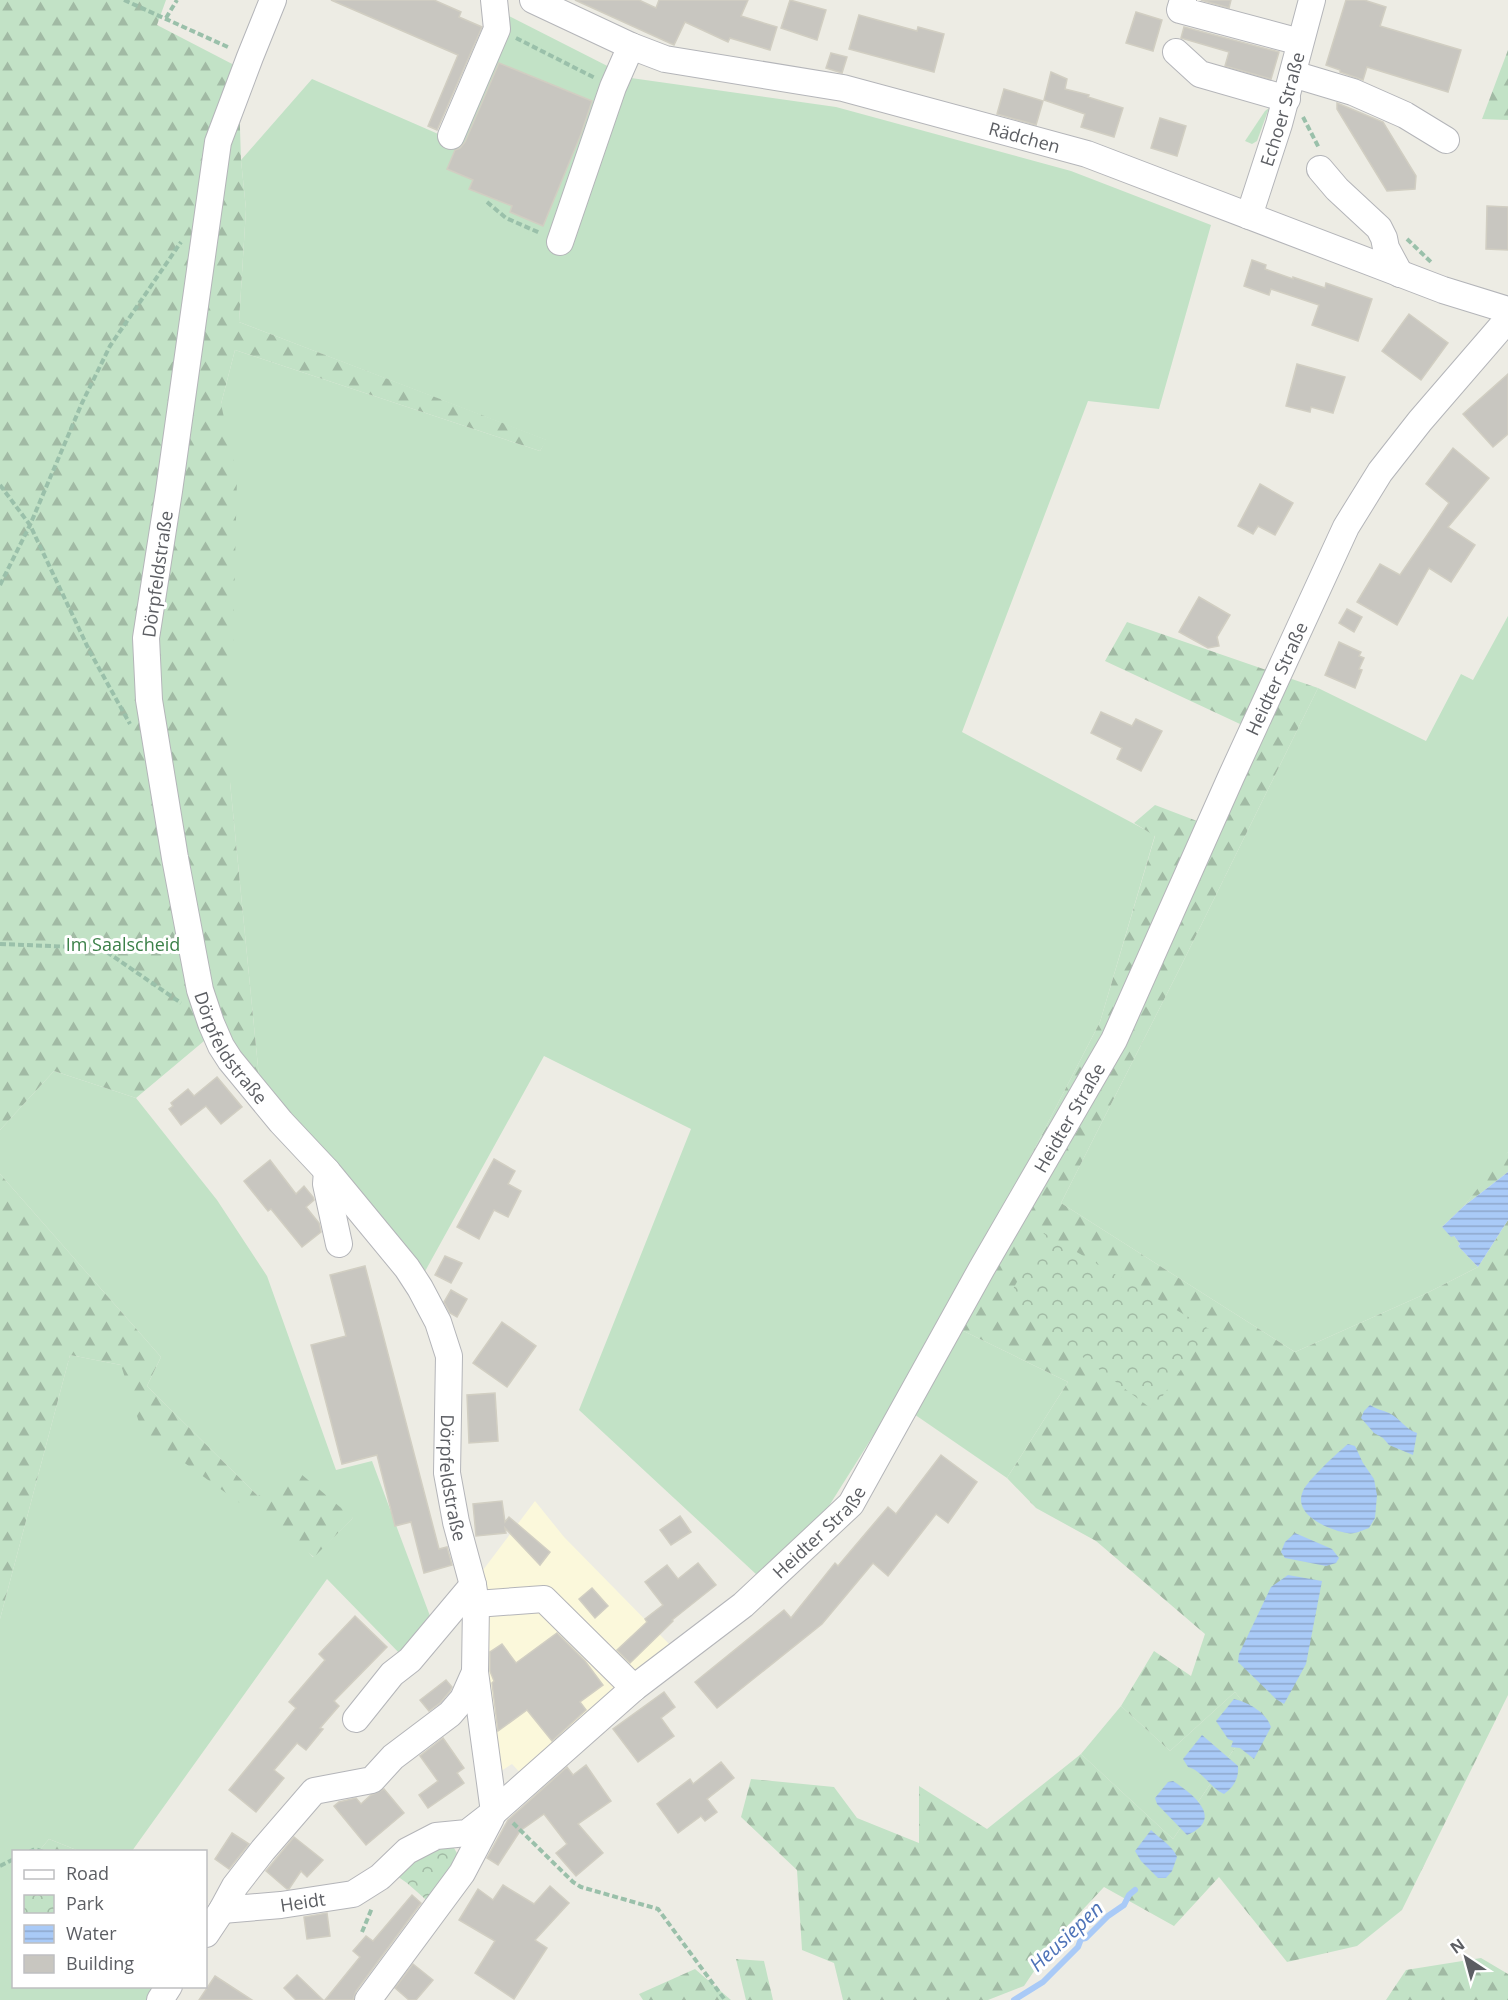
<svg xmlns="http://www.w3.org/2000/svg" width="1508" height="2000" font-family="'Open Sans',sans-serif">
<defs>
<pattern id="forest-firs" width="22" height="20" patternUnits="userSpaceOnUse" patternTransform="scale(1.5)"><rect width="22" height="20" fill="#c2e2c6"/><path d="M5 1l3.5 6h-7zM16 11l3.5 6h-7z" fill="#a1baa4"/></pattern>
<pattern id="park-crowns" width="20" height="18" patternUnits="userSpaceOnUse" patternTransform="scale(1.5)"><rect width="20" height="18" fill="#c2e2c6"/><path d="M2 6a3 3 0 1 1 6 0M12 15a3 3 0 1 1 6 0" fill="none" stroke="#a1baa4"/></pattern>
<pattern id="water-rules" width="6" height="5" patternUnits="userSpaceOnUse" patternTransform="scale(1.5)"><rect width="6" height="5" fill="#a9caf7"/><path d="M0 2.5h6" fill="none" stroke="#8da7cc"/></pattern>
</defs>
<rect width="100%" height="100%" fill="#edece4"/>
<path fill="#fbf8db" d="M535,1501L564,1537L670,1645L524,1777L512,1764L492,1777L477,1578Z"/>
<g fill="#c2e2c6">
<path d="M505,14L631,78L836,107L1071,171L1211,225L1159,409L1088,401L962,732L1155,835L1100,1022L945,1322L1068,1382L1007,1478L895,1401L827,1509L757,1575L579,1410L691,1129L544,1056L423,1275L259,1077L230,782L221,404L235,350L540,451L546,440L239,322L246,209L241,160L312,79L452,140Z"/>
<path d="M1269,108L1257,141L1252,144L1245,141L1265,111Z"/>
<path d="M1508,616V1152L1464,1206L1442,1227L1454,1236L1460,1244L1458,1246L1478,1267L1425,1294L1295,1352L1061,1203L1181,966L1318,688L1426,741L1461,674L1473,680Z"/>
<path d="M54,1071L136,1098L217,1200L267,1276L336,1470L372,1461L433,1624L405,1659L327,1579L132,1851H79L49,1839L39,1851L14,1852V1986L155,1987L146,2000H0V1619L70,1355L121,1365L313,1557L353,1518L258,1496L147,1386L161,1357L0,1174V1130Z"/>
<path d="M1235,1692L1255,1718L1173,1839L1081,1754L1121,1706L1170,1751Z"/>
</g>
<g fill="url(#forest-firs)">
<path d="M0,0H166L157,25L238,67L241,160L246,209L239,322L547,440L540,451L235,350L221,404L237,476L230,782L259,1077L210,1036L136,1098L54,1071L0,1130Z"/>
<path d="M1508,50V120L1482,119Z"/>
<path d="M1127,622L1318,688L1181,966L1061,1203L1295,1352L1425,1294L1478,1267L1508,1220V1695L1402,1910L1357,1946L1287,1962L1219,1877L1174,1926L1104,1887L1057,1937L1024,1986L988,2000H843L834,1963L802,1950L797,1870L741,1817L751,1779L834,1787L857,1818L919,1843V1786L987,1829L1081,1754L1173,1839L1255,1718L1235,1692L1170,1751L1121,1706L1154,1651L1191,1676L1205,1634L1096,1541L1036,1508L1007,1478L1068,1382L945,1322L1100,1022L1155,836L1134,823L1155,805L1210,826L1255,731L1105,661Z"/>
<path d="M1508,1152V1172L1464,1206L1504,1155Z"/>
<path d="M0,1174L161,1357L147,1386L258,1496L301,1474L353,1518L314,1557L142,1432L121,1365L70,1355L0,1619Z"/>
<path d="M49,1839L79,1851H39Z"/>
<path d="M1481,1958L1508,1974V2000H1386L1406,1970Z"/>
<path d="M736,1959L764,1961L773,2000H746Z"/>
<path d="M695,1969L731,2000H643L639,1994Z"/>
</g>
<g fill="url(#park-crowns)">
<path d="M1044,1233L1209,1329L1153,1410L1007,1300Z"/>
<path d="M448,1843L454,1848L458,1855L432,1905L407,1883L394,1874L399,1866Z"/>
</g>
<g fill="url(#water-rules)">
<path d="M1508,1172V1220L1478,1267L1458,1246L1460,1244L1454,1236L1451,1237L1442,1227L1464,1206Z"/>
<path d="M1370,1405C1376,1409 1382,1410 1389,1413C1400,1418 1405,1429 1417,1433L1413,1455L1389,1445L1383,1438L1374,1433L1361,1418L1364,1411Z"/>
<path d="M1348,1444L1355,1446L1363,1463L1374,1479L1377,1495L1375,1518L1369,1528C1363,1530 1354,1535 1347,1533C1329,1530 1292,1515 1303,1491C1306,1482 1339,1451 1348,1444Z"/>
<path d="M1295,1533L1332,1549L1339,1558L1336,1563L1326,1566L1285,1558L1281,1552L1285,1542Z"/>
<path d="M1288,1575L1322,1581L1306,1664L1284,1704L1276,1699L1238,1662L1239,1654L1271,1587Z"/>
<path d="M1234,1699C1248,1702 1267,1713 1271,1727L1254,1759L1240,1748L1231,1747L1233,1741L1228,1739L1216,1721Z"/>
<path d="M1202,1735L1238,1766C1239,1778 1234,1787 1224,1794C1210,1788 1203,1771 1188,1767L1183,1759Z"/>
<path d="M1173,1781C1193,1794 1225,1819 1187,1835L1157,1804L1155,1798L1168,1782Z"/>
<path d="M1151,1830C1160,1839 1173,1846 1177,1857L1172,1871L1166,1878H1158L1141,1861L1135,1851Z"/>
</g>
<g fill="none" stroke-linecap="round" stroke-linejoin="round">
<path stroke="#a9caf7" stroke-width="6" d="M1014,2000L1043,1982L1078,1947L1081,1939L1086,1938L1108,1916L1124,1905L1129,1895L1135,1890"/>
</g>
<g fill="#c8c6c0" stroke="#d1cec2" stroke-width="1.5">
<path d="M331,0H434L461,12L459,17L482,27L437,130L428,126L458,55Z"/>
<path d="M575,0H639L656,8L659,0H748L741,16L777,27L770,50L730,38L728,42L685,22L674,45Z"/>
<path d="M790,0L826,10L817,40L781,28Z"/>
<path d="M1201,0H1231L1229,8Z"/>
<path d="M1346,0H1364L1386,7L1380,26L1461,50L1448,92L1367,67L1363,80L1340,72V70L1326,65Z"/>
<path d="M1136,12L1162,20L1153,51L1126,43Z"/>
<path d="M859,15L917,31L918,27L944,34L934,72L849,49Z"/>
<path d="M1184,27L1279,52L1271,79L1225,66L1229,52L1181,38Z"/>
<path d="M831,53L847,57L842,73L826,68Z"/>
<path d="M499,63L592,101L581,134L543,226L510,212L512,206L469,189L473,180L447,169L455,150L460,148L465,142Z"/>
<path d="M1051,72L1067,79L1065,89L1089,95L1088,97L1123,108L1114,137L1081,127L1085,114L1044,100Z"/>
<path d="M1004,89L1043,101L1036,125L997,114Z"/>
<path d="M1337,103L1383,122L1416,176L1415,189L1387,191L1337,109Z"/>
<path d="M1160,118L1186,126L1177,156L1151,148Z"/>
<path d="M1487,206L1508,207V250L1486,249Z"/>
<path d="M1252,260L1266,265L1265,269L1293,279V277L1325,288L1326,283L1372,299L1358,341L1312,325L1319,305L1271,289L1269,295L1244,286Z"/>
<path d="M1409,314L1448,343L1421,380L1382,351Z"/>
<path d="M1297,364L1345,377L1333,413L1311,407L1310,412L1286,406Z"/>
<path d="M1508,374V434L1493,447L1463,414Z"/>
<path d="M1453,448L1489,478L1448,527L1475,545L1451,582L1429,568L1397,625L1357,602L1380,564L1400,575L1449,503L1426,484Z"/>
<path d="M1260,484L1293,503L1275,535L1258,526L1253,534L1238,526Z"/>
<path d="M1199,597L1230,615L1217,637L1219,646L1208,648L1179,632Z"/>
<path d="M1347,609L1362,617L1354,632L1339,623Z"/>
<path d="M1339,642L1361,652L1359,656L1364,658L1359,669L1362,670L1355,688L1325,675Z"/>
<path d="M1101,712L1132,726L1136,719L1162,731L1141,771L1117,759L1122,748L1091,733Z"/>
<path d="M217,1077L242,1107L221,1124L206,1106L181,1125L169,1109L173,1106L171,1103L188,1089L194,1096Z"/>
<path d="M494,1159L515,1171L508,1184L521,1191L508,1217L494,1210L479,1239L457,1227Z"/>
<path d="M270,1160L296,1194L304,1186L313,1197L314,1200L306,1207L319,1223L321,1232L302,1247L271,1209L268,1211L244,1181Z"/>
<path d="M445,1256L462,1263L451,1283L435,1275Z"/>
<path d="M365,1266L439,1549L447,1547L452,1565L424,1573L411,1522L395,1526L377,1455L342,1464L311,1345L346,1336L330,1275Z"/>
<path d="M451,1290L467,1299L457,1317L450,1313L444,1302Z"/>
<path d="M502,1322L536,1346L507,1387L473,1363Z"/>
<path d="M495,1393L498,1441L469,1443L467,1395Z"/>
<path d="M941,1455L977,1482L948,1523L936,1514L888,1576L873,1563L822,1624L717,1708L695,1682L784,1610L791,1618L835,1563L838,1566L888,1507L896,1514Z"/>
<path d="M502,1501L505,1522L509,1517L550,1552L540,1565L505,1528L506,1533L476,1536L473,1504Z"/>
<path d="M680,1516L691,1532L671,1545L660,1530Z"/>
<path d="M698,1563L716,1585L672,1620L673,1621L630,1663L617,1650L647,1622L645,1619L663,1605L645,1582L667,1565L678,1579Z"/>
<path d="M592,1588L608,1606L595,1618L579,1599Z"/>
<path d="M355,1616L387,1647L334,1701L339,1706L320,1728L323,1729L306,1750L297,1743L274,1770L284,1778L256,1812L229,1790L296,1708L289,1702L325,1660L319,1654Z"/>
<path d="M557,1633L585,1661L603,1685L580,1702L586,1710L552,1741L527,1710L498,1731L492,1683L494,1681L490,1671V1652L502,1644L516,1663Z"/>
<path d="M446,1680L452,1687L450,1691L440,1703L429,1711L420,1700Z"/>
<path d="M664,1692L675,1707L661,1718L674,1736L638,1762L613,1729Z"/>
<path d="M443,1738L464,1768L457,1773L464,1783L428,1808L419,1795L438,1781L420,1756Z"/>
<path d="M721,1762L734,1778L707,1799L717,1812L705,1821L701,1816L678,1833L657,1804L690,1779L693,1784Z"/>
<path d="M586,1765L611,1801L578,1824L603,1853L576,1876L556,1853L567,1844L544,1814L520,1831L498,1865L487,1858L508,1820L567,1767L573,1775Z"/>
<path d="M384,1789L404,1813L366,1845L334,1806L339,1802L356,1798L361,1804L371,1795Z"/>
<path d="M232,1833L249,1844L229,1869L215,1859Z"/>
<path d="M294,1837L323,1860L307,1877L301,1871L289,1889H287L266,1871Z"/>
<path d="M503,1885L534,1904L550,1886L569,1903L535,1940L547,1948L514,1999L475,1973L495,1941L459,1920L478,1889L493,1900Z"/>
<path d="M412,1895L421,1903L356,1991L353,2000H325L360,1957L353,1951L366,1936L373,1941Z"/>
<path d="M327,1913L330,1936L307,1939L304,1917Z"/>
<path d="M413,1964L433,1980L416,2000H409L395,1988Z"/>
<path d="M297,1975L323,2000H296L284,1988Z"/>
<path d="M215,1976L252,2000H199Z"/>
</g>
<g fill="none" stroke-linecap="round" stroke-linejoin="round">
<defs>
<g id="minor">
<path id="s1" d="M273,0L250,57L218,142L169,491L146,638L149,700L175,858L200,990L211,1023L221,1046L230,1060L281,1122L327,1171L407,1268L420,1288L438,1322L449,1356L447,1473L456,1522L473,1585L476,1604L475,1672L494,1812"/>
<path id="s2" d="M533,0L631,46L665,59L843,88L1087,154L1443,290L1508,310"/>
<path d="M1183,0L1180,10L1300,42"/>
<path d="M1176,52L1200,74L1287,99"/>
<path d="M1293,74L1353,92L1405,115L1446,140"/>
<path d="M451,136L497,29L494,0"/>
<path d="M1320,169L1337,189L1379,228L1384,238L1386,248L1400,274"/>
<path id="s3" d="M1249,216L1279,124L1312,0"/>
<path d="M560,242L613,87L631,46"/>
<path d="M327,1171L326,1184L339,1244"/>
<path d="M476,1604L544,1599L634,1688"/>
<path d="M356,1719L392,1674L410,1660L473,1585"/>
<path id="s4" d="M222,1910L281,1905L353,1894L380,1877L407,1851L436,1836L467,1833L494,1812L634,1688L743,1605L851,1504L982,1268L1114,1040L1231,777L1346,527L1380,472L1420,421L1508,319"/>
<path d="M206,1934L222,1910L235,1886L263,1850L314,1791L372,1780L393,1757L450,1714L463,1699L475,1672"/>
<path d="M160,2000L169,1986"/>
<path d="M368,2000L462,1873L491,1818"/>
</g>
</defs>
<use href="#minor" stroke="#b4b5b9" stroke-width="28"/>
<g stroke="#9ac0aa" stroke-width="4" stroke-dasharray="6 3" stroke-linecap="butt">
<path d="M124,0L230,48"/>
<path d="M166,18L177,0"/>
<path d="M516,38L595,78"/>
<path d="M1303,117L1319,148"/>
<path d="M487,202L506,218L540,233"/>
<path d="M1407,239L1432,263"/>
<path d="M0,485L30,525L90,652L130,724"/>
<path d="M0,585L30,525L82,403L110,346L181,242"/>
<path d="M0,944L101,948L181,1003"/>
<path d="M513,1823L573,1882L581,1887L658,1909L725,2000"/>
<path d="M29,1852L35,1849L44,1852"/>
<path d="M0,1866L14,1859"/>
<path d="M362,1932L372,1908"/>
</g>
<use href="#minor" stroke="#fff" stroke-width="26"/>
</g>
<g text-anchor="middle" dominant-baseline="central" stroke-width="6" stroke-linejoin="round" paint-order="stroke">
<g font-size="18" fill="#5c5e63" stroke="#fff">
<text stroke="none"><textPath href="#s3" startOffset="112">Echoer Straße</textPath></text>
<text stroke="none"><textPath href="#s2" startOffset="513">Rädchen</textPath></text>
<text transform="translate(157 574) rotate(-82)">Dörpfeldstraße</text>
<text stroke="none"><textPath href="#s4" startOffset="1701">Heidter Straße</textPath></text>
<text stroke="none"><textPath href="#s1" startOffset="1076">Dörpfeldstraße</textPath></text>
<text stroke="none"><textPath href="#s4" startOffset="1215">Heidter Straße</textPath></text>
<text stroke="none"><textPath href="#s1" startOffset="1580">Dörpfeldstraße</textPath></text>
<text stroke="none"><textPath href="#s4" startOffset="729">Heidter Straße</textPath></text>
<text stroke="none"><textPath href="#s4" startOffset="81">Heidt</textPath></text>
</g>
<g font-size="18" fill="#3c8149" stroke="#fff">
<text x="123" y="944">Im Saalscheid</text>
</g>
<g font-size="20" font-style="italic" fill="#4e73b8" stroke="#fff">
<text transform="translate(1066 1936) rotate(-43)">Heusiepen</text>
</g>
</g>
<rect x="12" y="1850" width="195" height="138" fill="#ffffff" stroke="#bebfc1" stroke-width="1.5"/>
<rect x="24" y="1870" width="30" height="9" fill="#ffffff" stroke="#bebfc1" stroke-width="1.5"/>
<text x="66" y="1880" font-size="18" fill="#5c5e63">Road</text>
<rect x="24" y="1895" width="30" height="18" fill="url(#park-crowns)" stroke="#bebfc1" stroke-width="1.5"/>
<text x="66" y="1910" font-size="18" fill="#5c5e63">Park</text>
<rect x="24" y="1925" width="30" height="18" fill="url(#water-rules)" stroke="#bebfc1" stroke-width="1.5"/>
<text x="66" y="1940" font-size="18" fill="#5c5e63">Water</text>
<rect x="24" y="1955" width="30" height="18" fill="#c8c6c0" stroke="#bebfc1" stroke-width="1.5"/>
<text x="66" y="1970" font-size="18" fill="#5c5e63">Building</text>
<g transform="translate(1466 1958) rotate(324)" stroke="#ffffff" stroke-width="4.5" paint-order="stroke">
<path d="M0-4.5L10 22L0 15L-10 22Z" fill="#5c5e63"/>
<text y="-9" font-size="16" font-weight="bold" text-anchor="middle" fill="#5c5e63">N</text>
</g>
</svg>
